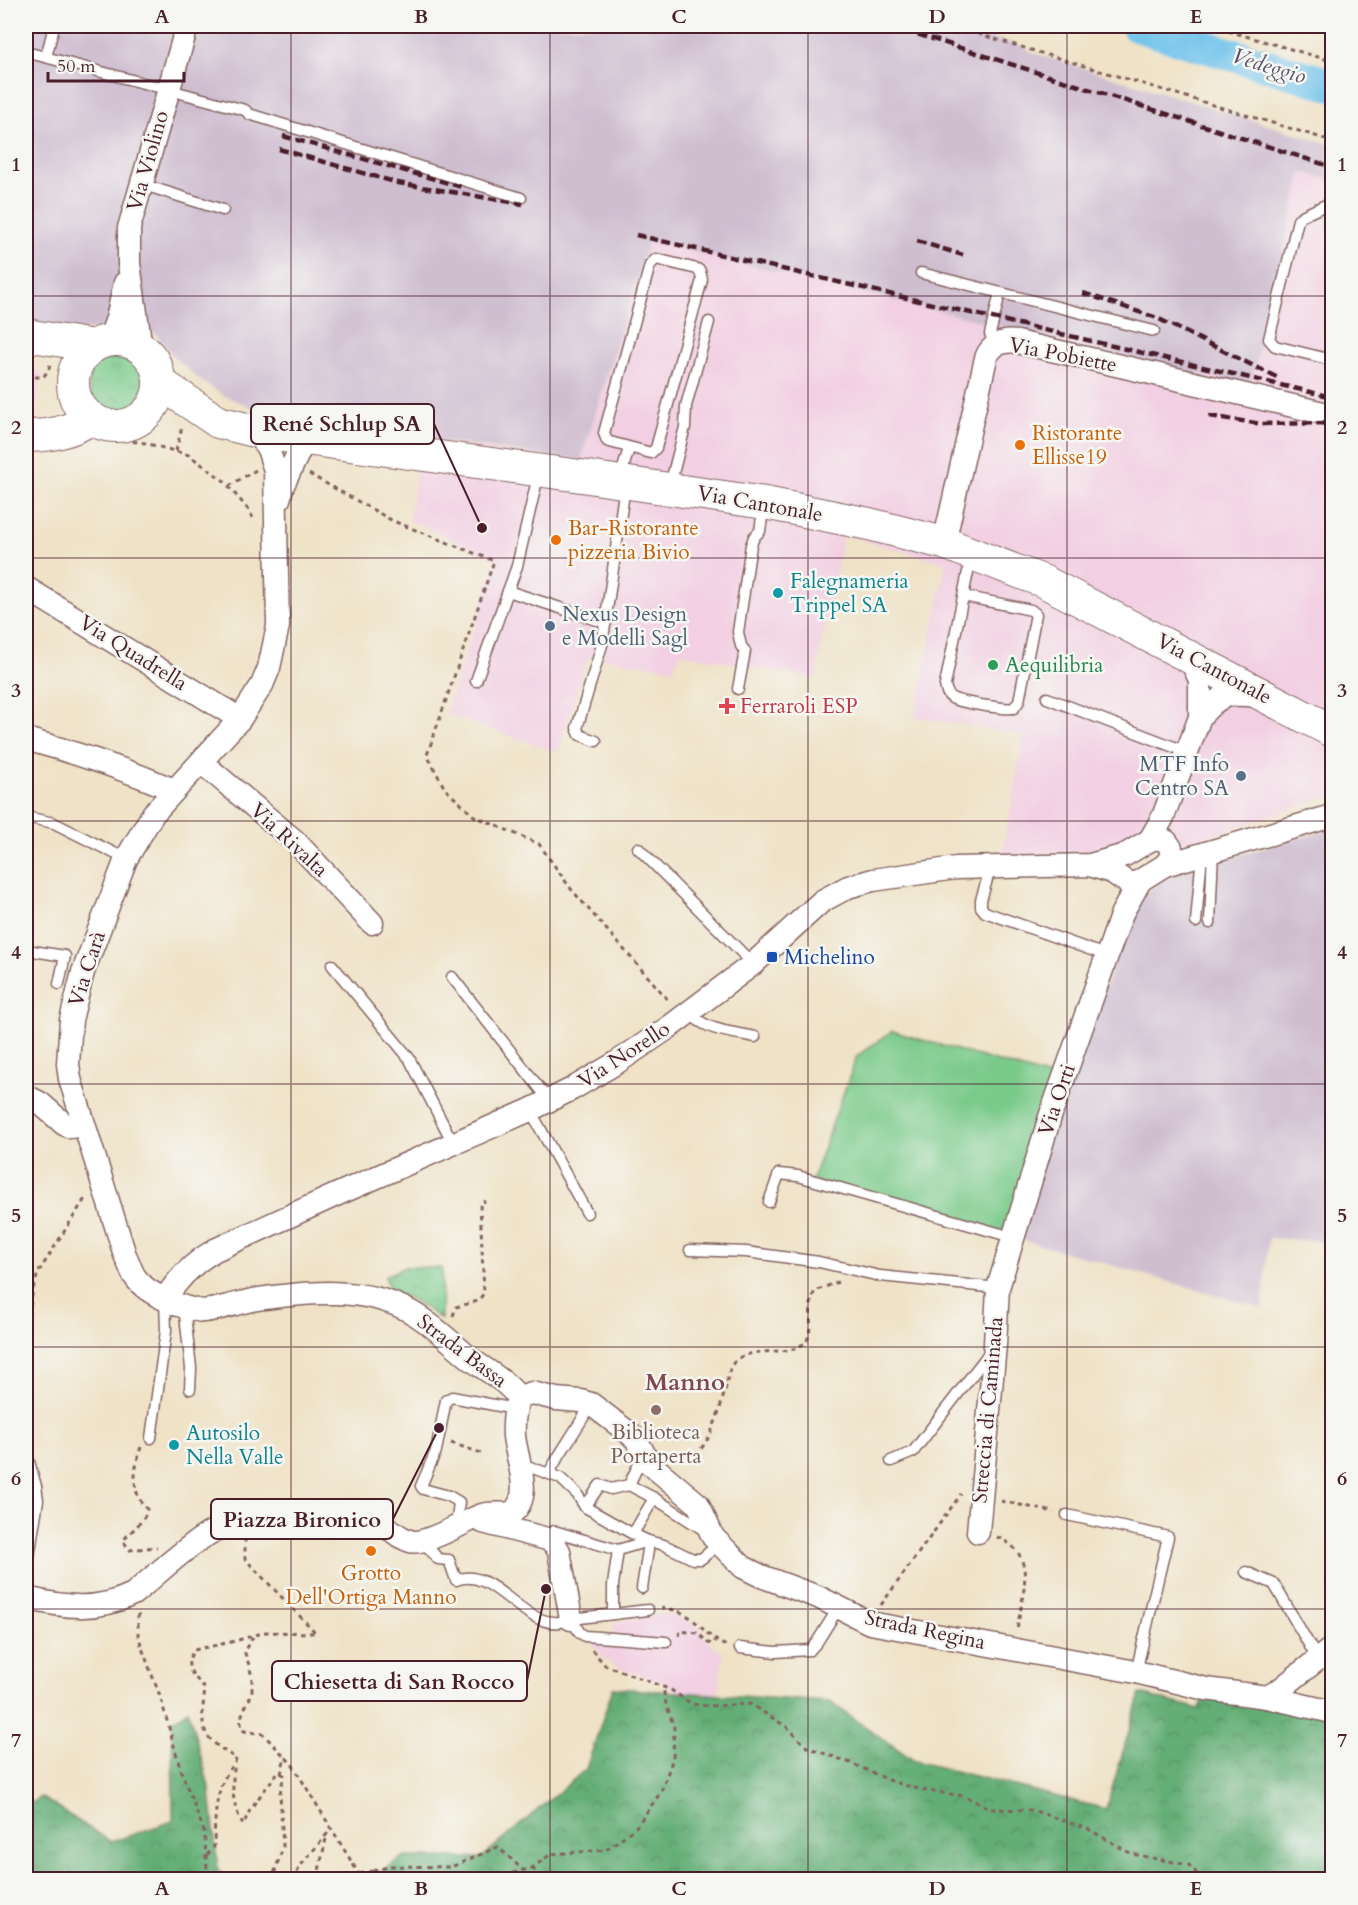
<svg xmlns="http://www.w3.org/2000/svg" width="1358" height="1905" font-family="Cardo,serif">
<defs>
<pattern id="grass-tufts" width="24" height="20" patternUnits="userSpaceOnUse" patternTransform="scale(1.5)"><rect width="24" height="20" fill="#7aca8a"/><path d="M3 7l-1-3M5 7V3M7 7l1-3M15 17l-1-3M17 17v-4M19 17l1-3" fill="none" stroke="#6bad77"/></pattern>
<pattern id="forest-crowns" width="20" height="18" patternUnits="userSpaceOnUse" patternTransform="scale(1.5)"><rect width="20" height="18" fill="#63ae76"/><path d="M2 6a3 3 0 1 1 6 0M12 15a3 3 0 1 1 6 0" fill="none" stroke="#548d61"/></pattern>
<pattern id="park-crowns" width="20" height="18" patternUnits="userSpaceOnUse" patternTransform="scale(1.5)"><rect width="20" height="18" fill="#7aca8a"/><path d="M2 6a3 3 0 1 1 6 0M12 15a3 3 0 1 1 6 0" fill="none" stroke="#6bad77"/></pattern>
</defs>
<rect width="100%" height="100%" fill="#f6f6f2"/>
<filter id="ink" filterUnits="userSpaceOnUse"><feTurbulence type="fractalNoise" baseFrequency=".0167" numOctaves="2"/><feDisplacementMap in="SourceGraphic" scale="12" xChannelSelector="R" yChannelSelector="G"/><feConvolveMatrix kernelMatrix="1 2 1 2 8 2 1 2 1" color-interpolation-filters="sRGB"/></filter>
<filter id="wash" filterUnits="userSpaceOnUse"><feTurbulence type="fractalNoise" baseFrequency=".008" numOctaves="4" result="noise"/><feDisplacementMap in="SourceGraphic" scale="24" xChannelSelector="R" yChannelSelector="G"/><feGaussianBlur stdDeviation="1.35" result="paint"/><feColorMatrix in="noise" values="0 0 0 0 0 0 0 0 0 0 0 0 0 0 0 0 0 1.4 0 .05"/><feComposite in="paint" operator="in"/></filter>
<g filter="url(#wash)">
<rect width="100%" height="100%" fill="#efe2c6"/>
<g fill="#f2cfe2">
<path d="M1302,171L1332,180V795L1202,839L1090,852L1002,855L1024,735L915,717L946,563L843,535L815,679L680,653L674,669L588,656L558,752L445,714L497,560L409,520L421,441L581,460L648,241L1250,386Z"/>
<path d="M26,367L42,372L26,470Z"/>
<path d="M665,1613L690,1622L698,1628L712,1646L723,1651L717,1703L685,1695L662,1682L622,1669L605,1660L590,1640L612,1641L613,1623Z"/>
</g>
<g fill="#cfbdd0">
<path d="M26,26H952L1025,47L1031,52L1332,145V180L1302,172L1250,386L648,241L581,460L282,420L223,395L204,383L178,361L154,332L57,329L26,322Z"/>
<path d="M1332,829V1242L1269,1238L1262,1308L1012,1237L1127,928L1141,898L1162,880L1183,871Z"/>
</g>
<circle fill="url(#grass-tufts)" stroke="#62745a" stroke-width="1.5" cx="116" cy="383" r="27"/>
<g fill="url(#forest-crowns)" stroke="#566650" stroke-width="1.5">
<path d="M613,1688L830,1702L915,1761L1106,1809L1140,1694L1200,1709L1206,1689L1332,1712V1879L367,1880L403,1857L481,1858L586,1769Z"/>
<path d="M188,1710L210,1790L218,1871L231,1879H26V1806L41,1797L111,1842L173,1821L172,1721Z"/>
</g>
<path fill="url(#park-crowns)" stroke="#62745a" stroke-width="1.5" d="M405,1267L442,1268L441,1319L413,1300L390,1291L385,1276Z"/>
<path fill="#7aca8a" stroke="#62745a" stroke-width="1.5" d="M892,1031L1064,1081L1012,1237L812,1180L857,1056Z"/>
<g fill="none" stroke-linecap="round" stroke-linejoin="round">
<path stroke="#6fc3eb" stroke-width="33" d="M1137,26L1332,85"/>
</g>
</g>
<g filter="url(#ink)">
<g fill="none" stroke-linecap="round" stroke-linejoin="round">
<defs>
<g id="service">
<path d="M26,52L245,110L249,114L521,198"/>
<path d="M46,57L54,26"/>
<path d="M141,184L223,210"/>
<path d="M1332,202L1302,216L1298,220L1269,339L1275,346L1332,360"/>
<path d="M656,259L697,269L700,271L702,280L656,448L651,453L610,442L607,441L604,433L650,265Z"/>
<path d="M921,273L1154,331"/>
<path d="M996,345L990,334L1000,293"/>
<path d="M620,479L629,448"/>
<path d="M670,485L685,427L686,406L709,322"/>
<path d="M508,591L606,623"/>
<path d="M963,596L1031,610L1036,614L1019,701L1014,708C1006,710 958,702 952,698C947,695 946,690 945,685L971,557"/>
<path d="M476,681L517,566L539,472"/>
<path d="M738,689L745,651L741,646L738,632L751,545L754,537L760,531L764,504"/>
<path d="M1047,698L1187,752"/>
<path d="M596,741L580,735L577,728L602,645L625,486"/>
<path d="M26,817L54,823L126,859"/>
<path d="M638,848L753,964"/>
<path d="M991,866L981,900V907L985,912L1108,956"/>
<path d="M1196,922L1202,854"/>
<path d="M1210,923L1213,849"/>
<path d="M26,950L65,956L59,984"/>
<path d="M332,965L409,1058L453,1143"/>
<path d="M452,977L549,1100"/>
<path d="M689,1012C705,1031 732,1032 755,1037"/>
<path d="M530,1110L587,1213"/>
<path d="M769,1202L779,1174L798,1176L1012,1237"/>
<path d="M690,1250L746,1252L819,1262L880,1276L998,1288"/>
<path d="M184,1306L191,1368L190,1389"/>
<path d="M151,1438L166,1331L165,1299"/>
<path d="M26,1451L36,1486L38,1500L26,1576"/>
<path d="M891,1461L913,1452L990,1352"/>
<path d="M519,1463L560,1478L577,1494L585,1507L633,1534L648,1541L664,1545L693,1559H701L719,1544"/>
<path d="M549,1473C562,1449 578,1428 591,1404"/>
<path d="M629,1485L654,1498L701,1528L707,1527"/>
<path d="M585,1507L600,1485L611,1489L629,1485L643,1455"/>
<path d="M1067,1515L1168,1537L1136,1672"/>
<path d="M456,1528L459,1502L449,1496L423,1489L421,1486L436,1451L446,1400L452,1397L515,1409"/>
<path d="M633,1534L654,1498"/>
<path d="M547,1538L554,1531L618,1550L648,1541"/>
<path d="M423,1541L438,1559L449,1560L456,1580C497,1564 526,1639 571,1619L648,1610"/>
<path d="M1246,1572L1274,1584L1318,1660"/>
<path d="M642,1588L648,1550V1541"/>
<path d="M613,1614V1585L618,1550"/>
<path d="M571,1619L580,1633L585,1636L666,1642"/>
<path d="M740,1648L775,1652L810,1650L817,1642L839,1607"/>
</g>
<g id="minor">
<path d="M109,340L117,319L125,283"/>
<path d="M141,348L129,264V228L187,26"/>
<path d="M257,432L268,449L275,470L278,626L269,668L262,685L240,719L153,814L126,859L83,972L71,1020L68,1064L70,1079L125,1255C129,1263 131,1271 135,1277C147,1295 183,1309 204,1311C222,1309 239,1302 258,1299C307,1292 366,1286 411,1312C431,1323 447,1339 465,1354C483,1370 504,1378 518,1397L532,1393L556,1399L581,1401L591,1404L629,1433L636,1439L649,1463L698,1504L713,1537L743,1567L761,1576L818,1597L870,1623L1136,1672L1206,1689L1267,1697L1332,1712"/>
<path d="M279,499L283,485L304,441"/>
<path d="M944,543L986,358C991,344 1003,340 1017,342L1332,415"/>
<path d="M26,588L240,719"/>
<path d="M1200,717C1220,693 1228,693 1259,696"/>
<path d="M26,739C77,753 125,769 174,790"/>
<path d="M201,762L295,841L372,923"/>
<path d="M1150,840L1163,817L1200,717V680L1188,654"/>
<path d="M1165,865L1332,816"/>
<path d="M26,1096L40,1103L64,1124L70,1127L84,1125"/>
<path d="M165,1299C178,1278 193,1263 215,1250L338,1194L530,1110L572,1089L616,1063L668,1028L753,964L822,901L848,887L873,880L956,868L1090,865L1125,855L1150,840L1156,838L1166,841L1171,848V857L1165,865L1136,883H1128L1112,872L1090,865"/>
<path d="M483,1522L547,1539L554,1543L559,1551L571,1619"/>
<path d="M978,1532L995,1345L998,1288L1050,1117L1122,913L1140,881"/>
<path d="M26,1598C63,1607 97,1612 133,1594C168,1566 208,1522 254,1517L373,1520C387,1524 396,1537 410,1541C423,1546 465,1522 479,1516C490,1511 501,1515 512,1513C534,1496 516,1458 514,1436C513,1422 515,1410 518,1397"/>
<path d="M1267,1697L1278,1691L1332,1648"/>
</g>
<g id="secondary">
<path d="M26,335L94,346"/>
<circle cx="116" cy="383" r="43"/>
<path d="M159,382L218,422L267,434L581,476L765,503L869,524L944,543L1045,582L1332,731"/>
<path d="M26,435C47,438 74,430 92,418"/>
</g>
</defs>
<use href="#service" stroke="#846361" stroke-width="13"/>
<use href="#minor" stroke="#846361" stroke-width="25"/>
<use href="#secondary" stroke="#846361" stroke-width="34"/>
<g stroke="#846361" stroke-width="3" stroke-dasharray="4.5 4.5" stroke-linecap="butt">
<path d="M952,26L1332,141"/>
<path d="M1211,26L1332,61"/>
<path d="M161,349L170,360"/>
<path d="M26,377H43L49,370L50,363"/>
<path d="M106,438L145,443L189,455L223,480L247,508L255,521"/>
<path d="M176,451L182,427"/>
<path d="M309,474L393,521L494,561L427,755L445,789L474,816L539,844L571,889L670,1002"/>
<path d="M229,486L256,470"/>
<path d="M453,1316L456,1307L478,1301L484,1293L480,1204L485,1201"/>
<path d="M26,1333L33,1289L38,1273L86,1197"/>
<path d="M451,1443L481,1453"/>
<path d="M141,1447C134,1468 130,1493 147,1509C146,1521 130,1531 123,1541L130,1550L157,1547"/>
<path d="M678,1460C709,1462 720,1407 727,1383C728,1378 729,1370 732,1365C744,1347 775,1354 793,1349C797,1347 802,1345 806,1343C815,1322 806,1309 815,1291L838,1282"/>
<path d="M1001,1501L1054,1512"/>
<path d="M997,1537C1040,1554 1021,1597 1017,1631"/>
<path d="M245,1538V1559L316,1633L266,1632L231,1642L194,1650C182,1668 193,1674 205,1689C200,1729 200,1737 236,1758C231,1782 231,1803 243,1825L251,1808L278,1772L284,1775L280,1793L283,1847L272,1880"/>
<path d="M881,1605L961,1494"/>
<path d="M661,1608C698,1610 700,1636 727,1646"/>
<path d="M138,1614V1634L142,1648L161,1699L181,1771L204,1831L208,1880"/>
<path d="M679,1636L680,1631L698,1633L708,1643L713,1644L716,1640"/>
<path d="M253,1637L244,1651C249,1664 253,1675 252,1690C251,1704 234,1716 244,1731L263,1734L292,1764L359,1874"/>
<path d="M592,1650L605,1665L671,1690L692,1704L708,1706L750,1704L787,1727L807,1747L853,1764L891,1781L922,1790L964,1796L992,1809L1032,1810L1088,1829L1132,1854L1189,1865L1203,1880"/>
<path d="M281,1774L285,1756"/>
<path d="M207,1855L214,1847C215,1818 214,1787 234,1764"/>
<path d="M532,1868L544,1880"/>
<path d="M373,1871L391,1866L451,1867L498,1847L523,1870"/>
<path d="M292,1880L302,1864L327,1834L317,1880"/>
<path d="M353,1880L359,1874L373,1871L364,1880"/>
<path d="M487,1880L532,1868L551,1854L606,1850L636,1827L661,1792L673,1758L674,1727L666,1704L663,1687"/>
</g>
<use href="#service" stroke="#fff" stroke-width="10"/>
<use href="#minor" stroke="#fff" stroke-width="22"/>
<use href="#secondary" stroke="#fff" stroke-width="32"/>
<g stroke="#4a1f2b" stroke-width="4.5" stroke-dasharray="9 4.5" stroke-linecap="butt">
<path d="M892,26L1332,167"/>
<path d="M283,136L462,187"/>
<path d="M279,149L398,183L523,204"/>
<path d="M636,235L1332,397"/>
<path d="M917,241L963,255"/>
<path d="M1083,293L1157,318L1278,378"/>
<path d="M1209,416L1262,424L1332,423"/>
</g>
</g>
</g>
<path fill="none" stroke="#4a1f2b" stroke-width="1.5" stroke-opacity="0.55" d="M291,26V1880M550,26V1880M808,26V1880M1067,26V1880M26,296H1332M26,558H1332M26,821H1332M26,1084H1332M26,1347H1332M26,1609H1332"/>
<g fill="#e8710a" stroke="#f6f6f2" stroke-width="2">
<circle cx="1020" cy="445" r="6"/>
<circle cx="556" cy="540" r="6"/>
<circle cx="371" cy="1551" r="6"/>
</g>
<g fill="#0f9aa8" stroke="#f6f6f2" stroke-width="2">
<circle cx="778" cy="593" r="6"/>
<circle cx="174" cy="1445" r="6"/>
</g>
<g fill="#5c6f8a" stroke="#f6f6f2" stroke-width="2">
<circle cx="550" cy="626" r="6"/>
<circle cx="1241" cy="776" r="6"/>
</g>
<circle fill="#2e9e5b" stroke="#f6f6f2" stroke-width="2" cx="993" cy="665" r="6"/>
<path fill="#e0444e" stroke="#f6f6f2" stroke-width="2" d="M724 697h6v6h6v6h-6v6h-6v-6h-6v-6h6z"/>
<rect fill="#1a4fb4" stroke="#f6f6f2" stroke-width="2" x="766" y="951" width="12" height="12" rx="3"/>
<circle fill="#8d6e63" stroke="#f6f6f2" stroke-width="2" cx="656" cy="1410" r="6"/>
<g text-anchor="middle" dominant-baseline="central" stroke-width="5" stroke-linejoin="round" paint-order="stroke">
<g font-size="21" fill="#4a1f2b" stroke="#f6f6f2">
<text transform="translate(148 161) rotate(-74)">Via Violino</text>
<text transform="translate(1063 355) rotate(11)">Via Pobiette</text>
<text transform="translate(760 504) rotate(10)">Via Cantonale</text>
<text transform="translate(133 653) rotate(32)">Via Quadrella</text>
<text transform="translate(1214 669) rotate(28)">Via Cantonale</text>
<text transform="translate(289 840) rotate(43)">Via Rivalta</text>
<text transform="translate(87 969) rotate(-72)">Via Carà</text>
<text transform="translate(624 1055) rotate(-33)">Via Norello</text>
<text transform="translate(1057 1100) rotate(-71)">Via Orti</text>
<text transform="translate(462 1351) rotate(37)">Strada Bassa</text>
<text transform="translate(988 1410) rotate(-85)">Streccia di Caminada</text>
<text transform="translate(925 1630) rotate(12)">Strada Regina</text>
</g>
<g font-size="21" fill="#c56008" stroke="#f6f6f2" text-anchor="start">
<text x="1032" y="433">Ristorante<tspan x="1032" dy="24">Ellisse19</tspan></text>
<text x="568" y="528">Bar-Ristorante<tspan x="568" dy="24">pizzeria Bivio</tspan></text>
<text x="371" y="1573" text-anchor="middle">Grotto<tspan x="371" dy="24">Dell'Ortiga Manno</tspan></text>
</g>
<g font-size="21" fill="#0d838f" stroke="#f6f6f2" text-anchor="start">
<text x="790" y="581">Falegnameria<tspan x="790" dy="24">Trippel SA</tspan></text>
<text x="186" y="1433">Autosilo<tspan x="186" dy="24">Nella Valle</tspan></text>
</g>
<g font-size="21" fill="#4e5e75" stroke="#f6f6f2" text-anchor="start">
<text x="562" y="614">Nexus Design<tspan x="562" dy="24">e Modelli Sagl</tspan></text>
<text x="1229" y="764" text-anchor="end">MTF Info<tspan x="1229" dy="24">Centro SA</tspan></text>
</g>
<g font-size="21" fill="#27864d" stroke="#f6f6f2" text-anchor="start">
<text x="1005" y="665">Aequilibria</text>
</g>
<g font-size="21" fill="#be3a42" stroke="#f6f6f2" text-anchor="start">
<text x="740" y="706">Ferraroli ESP</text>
</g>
<g font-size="21" fill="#164399" stroke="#f6f6f2" text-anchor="start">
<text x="784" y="957">Michelino</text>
</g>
<g font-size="21" fill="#785e54" stroke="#f6f6f2">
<text x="656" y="1432">Biblioteca<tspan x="656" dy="24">Portaperta</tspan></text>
</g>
<g font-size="22" font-style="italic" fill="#555065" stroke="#f6f6f2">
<text transform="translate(1269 66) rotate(17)">Vedeggio</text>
</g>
<g font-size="24" font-weight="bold" fill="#81474e" stroke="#f6f6f2">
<text x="685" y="1382">Manno</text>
</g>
</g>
<path fill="none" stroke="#4a1f2b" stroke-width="2" d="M482 528L434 424M439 1428L393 1519M546 1589L527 1681"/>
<g fill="#4a1f2b" stroke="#f6f6f2" stroke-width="2">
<circle cx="482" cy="528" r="6"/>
<circle cx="439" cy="1428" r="6"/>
<circle cx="546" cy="1589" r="6"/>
</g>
<g fill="#f6f6f2" stroke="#4a1f2b" stroke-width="2">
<rect x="251" y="404" width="183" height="40" rx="6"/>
<rect x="211" y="1499" width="182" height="40" rx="6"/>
<rect x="272" y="1661" width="255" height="40" rx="6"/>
</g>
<g font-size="22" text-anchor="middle" font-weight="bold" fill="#4a1f2b">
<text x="342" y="431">René Schlup SA</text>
<text x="302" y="1527">Piazza Bironico</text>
<text x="399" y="1689">Chiesetta di San Rocco</text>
</g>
<rect width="1358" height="1905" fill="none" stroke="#f6f6f2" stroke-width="66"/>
<path d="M48 72v9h136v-9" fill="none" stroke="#4a1f2b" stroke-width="3"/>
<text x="57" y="72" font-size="18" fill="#4a1f2b" stroke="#f6f6f2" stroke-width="4.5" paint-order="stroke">50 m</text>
<rect x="33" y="33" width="1292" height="1839" fill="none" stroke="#4a1f2b" stroke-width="2"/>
<g font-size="20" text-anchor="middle" font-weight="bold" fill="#4a1f2b">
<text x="162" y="23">A</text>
<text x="421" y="23">B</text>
<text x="679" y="23">C</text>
<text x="937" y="23">D</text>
<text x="1196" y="23">E</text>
<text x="16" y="171">1</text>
<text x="1342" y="171">1</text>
<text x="16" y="434">2</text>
<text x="1342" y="434">2</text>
<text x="16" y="697">3</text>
<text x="1342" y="697">3</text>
<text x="16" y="959">4</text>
<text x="1342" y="959">4</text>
<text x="16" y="1222">5</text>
<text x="1342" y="1222">5</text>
<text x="16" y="1485">6</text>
<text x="1342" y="1485">6</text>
<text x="16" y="1747">7</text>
<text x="1342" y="1747">7</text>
<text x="162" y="1895">A</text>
<text x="421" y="1895">B</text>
<text x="679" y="1895">C</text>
<text x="937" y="1895">D</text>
<text x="1196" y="1895">E</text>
</g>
</svg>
